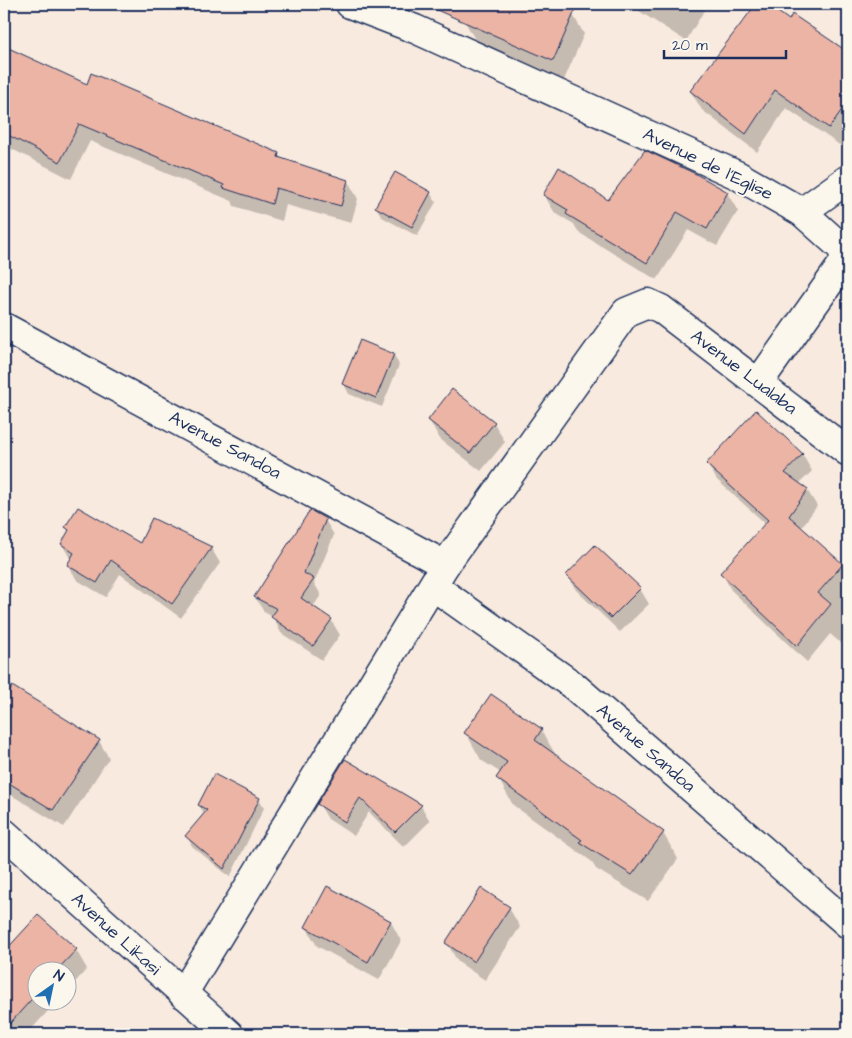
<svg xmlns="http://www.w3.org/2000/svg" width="852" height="1038" font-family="'Architects Daughter',sans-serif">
<rect width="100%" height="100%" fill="#f8eade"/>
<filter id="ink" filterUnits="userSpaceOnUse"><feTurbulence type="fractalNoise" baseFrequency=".02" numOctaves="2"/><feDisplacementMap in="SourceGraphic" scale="10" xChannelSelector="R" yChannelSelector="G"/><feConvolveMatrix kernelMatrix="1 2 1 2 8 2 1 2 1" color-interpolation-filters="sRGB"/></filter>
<g filter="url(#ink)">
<g fill="#0003">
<path d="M474,4H548L573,15L584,34L564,80L476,41L465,22Z"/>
<path d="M628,4H708L686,41Z"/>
<path d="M757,4H765L789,21L793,16L848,54V135L841,146L786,108L757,152L702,110L691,92Z"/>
<path d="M4,48L88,85L278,154L282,160L348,181L358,199L351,223L286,205L282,221L234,206L232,201L90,141L71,179L4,145Z"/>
<path d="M430,193L436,202L417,236L382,217L376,207Z"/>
<path d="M727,193L738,211L717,246L688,230L657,280L578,232L574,224L555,213L544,195L608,201Z"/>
<path d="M361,342L394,355L399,365L382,407L349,394L344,384Z"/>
<path d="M429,420L494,423L505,442L481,471L440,439Z"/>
<path d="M802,454L812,471L799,484L807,490L817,506L801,528L848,571V649L830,634L807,662L731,590L722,573L766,524L717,480L707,464Z"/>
<path d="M325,520L334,535L314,583L321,595L313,607L331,620L340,635L322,660L281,633L273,617L264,612L255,597Z"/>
<path d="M66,527L140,545L211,548L220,563L181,618L120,574L106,597L77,580L68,565L71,560L62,544L69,532Z"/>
<path d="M595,547L640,589L649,604L620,632L576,590L568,576Z"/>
<path d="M4,694L99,741L109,758L64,827L8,793L4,786V767L7,762L4,760Z"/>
<path d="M541,730L557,757L663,833L678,859L648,901L596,869L591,861L513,805L498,778L501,773L481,760L466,733Z"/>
<path d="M345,761L421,806L430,821L404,847L369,812L354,836L328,819L319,804Z"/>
<path d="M259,799L264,808L230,877L192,846L187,836L205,815L199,805Z"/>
<path d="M509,908L520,927L485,980L458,962L447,943Z"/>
<path d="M38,917L76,950L87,969L68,990V970H38V1000H58L27,1034H12L4,1027V954Z"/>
<path d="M391,922L401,941L379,980L317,946L306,927Z"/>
</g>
<g fill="#ecb4a4" stroke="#1b2f5e">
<path d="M423,4H578L553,61Z"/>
<path d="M756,4H767L789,20L792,14L848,52V101L829,128L775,90L746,134L690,91Z"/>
<path d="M4,46L87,84L91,73L279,153L278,157L348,180L341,206L276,188L272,204L223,188L224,185L79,124L60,162L4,133Z"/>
<path d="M645,150L696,174L728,192L707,229L677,212L647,263L566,214L568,210L543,195L559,167L608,200Z"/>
<path d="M395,172L431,192L412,227L375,207Z"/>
<path d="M360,340L394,354L376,398L342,384Z"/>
<path d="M452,389L495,422L470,453L428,420Z"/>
<path d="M756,410L803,454L785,473L808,489L789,516L843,564L818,593L831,604L797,646L720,573L768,520L706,464Z"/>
<path d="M78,507L140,543L152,518L212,547L172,604L111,560L97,583L67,565L74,553L61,544L69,530L65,527Z"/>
<path d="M310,510L326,519L304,573L314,579L301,598L332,619L313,646L271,617L277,609L254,597Z"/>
<path d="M595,545L641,588L611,618L566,575Z"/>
<path d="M12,686L100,740L53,810L4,780V707Z"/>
<path d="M491,694L542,729L535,740L664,832L632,875L579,842L582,840L496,778L507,762L464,733Z"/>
<path d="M345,759L357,766L422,805L395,832L360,798L345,822L317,804Z"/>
<path d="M214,774L260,798L224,869L185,836L207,810L198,805Z"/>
<path d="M327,886L391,921L368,962L305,927Z"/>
<path d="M481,888L510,907L474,962L445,943Z"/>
<path d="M38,915L77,949L57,970H38V992L4,1030V952Z"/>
</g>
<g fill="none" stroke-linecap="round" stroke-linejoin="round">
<defs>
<g id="minor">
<path d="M350,4L415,29L737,175L802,212L843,249L844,262L759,382"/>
<path d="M802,212L848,179"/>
<path d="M4,327L445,565"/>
<path d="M433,586L574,686L848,924"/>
<path d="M4,833L229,1034"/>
<path d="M183,994L445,565L626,312L648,303L661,309L848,452"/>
</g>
</defs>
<use href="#minor" stroke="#1b2f5e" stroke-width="31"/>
<use href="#minor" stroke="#fbf7ec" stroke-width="28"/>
</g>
</g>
<g text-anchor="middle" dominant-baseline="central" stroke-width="4.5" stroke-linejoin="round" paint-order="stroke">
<g font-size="18" fill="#1b2f5e" stroke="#fbf7ec">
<text transform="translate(708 164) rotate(26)">Avenue de l'Eglise</text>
<text transform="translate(744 372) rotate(37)">Avenue Lualaba</text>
<text transform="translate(225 445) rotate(28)">Avenue Sandoa</text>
<text transform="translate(646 748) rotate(41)">Avenue Sandoa</text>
<text transform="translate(116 934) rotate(42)">Avenue Likasi</text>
</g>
</g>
<rect width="852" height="1038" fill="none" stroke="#fbf7ec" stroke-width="20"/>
<rect x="10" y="10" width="832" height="1018" fill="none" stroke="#1b2f5e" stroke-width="2" filter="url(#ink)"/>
<g transform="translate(52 986) rotate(33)"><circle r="24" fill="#fbf7ec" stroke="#a1a7b3"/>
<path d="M0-4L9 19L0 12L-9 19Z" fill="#1f6fb2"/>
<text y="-8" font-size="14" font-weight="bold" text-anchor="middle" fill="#1b2f5e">N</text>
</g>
<path d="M664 50v8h122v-8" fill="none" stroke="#1b2f5e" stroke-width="2.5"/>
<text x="672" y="50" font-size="15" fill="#1b2f5e" stroke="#fbf7ec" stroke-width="4" paint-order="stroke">20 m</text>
</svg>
